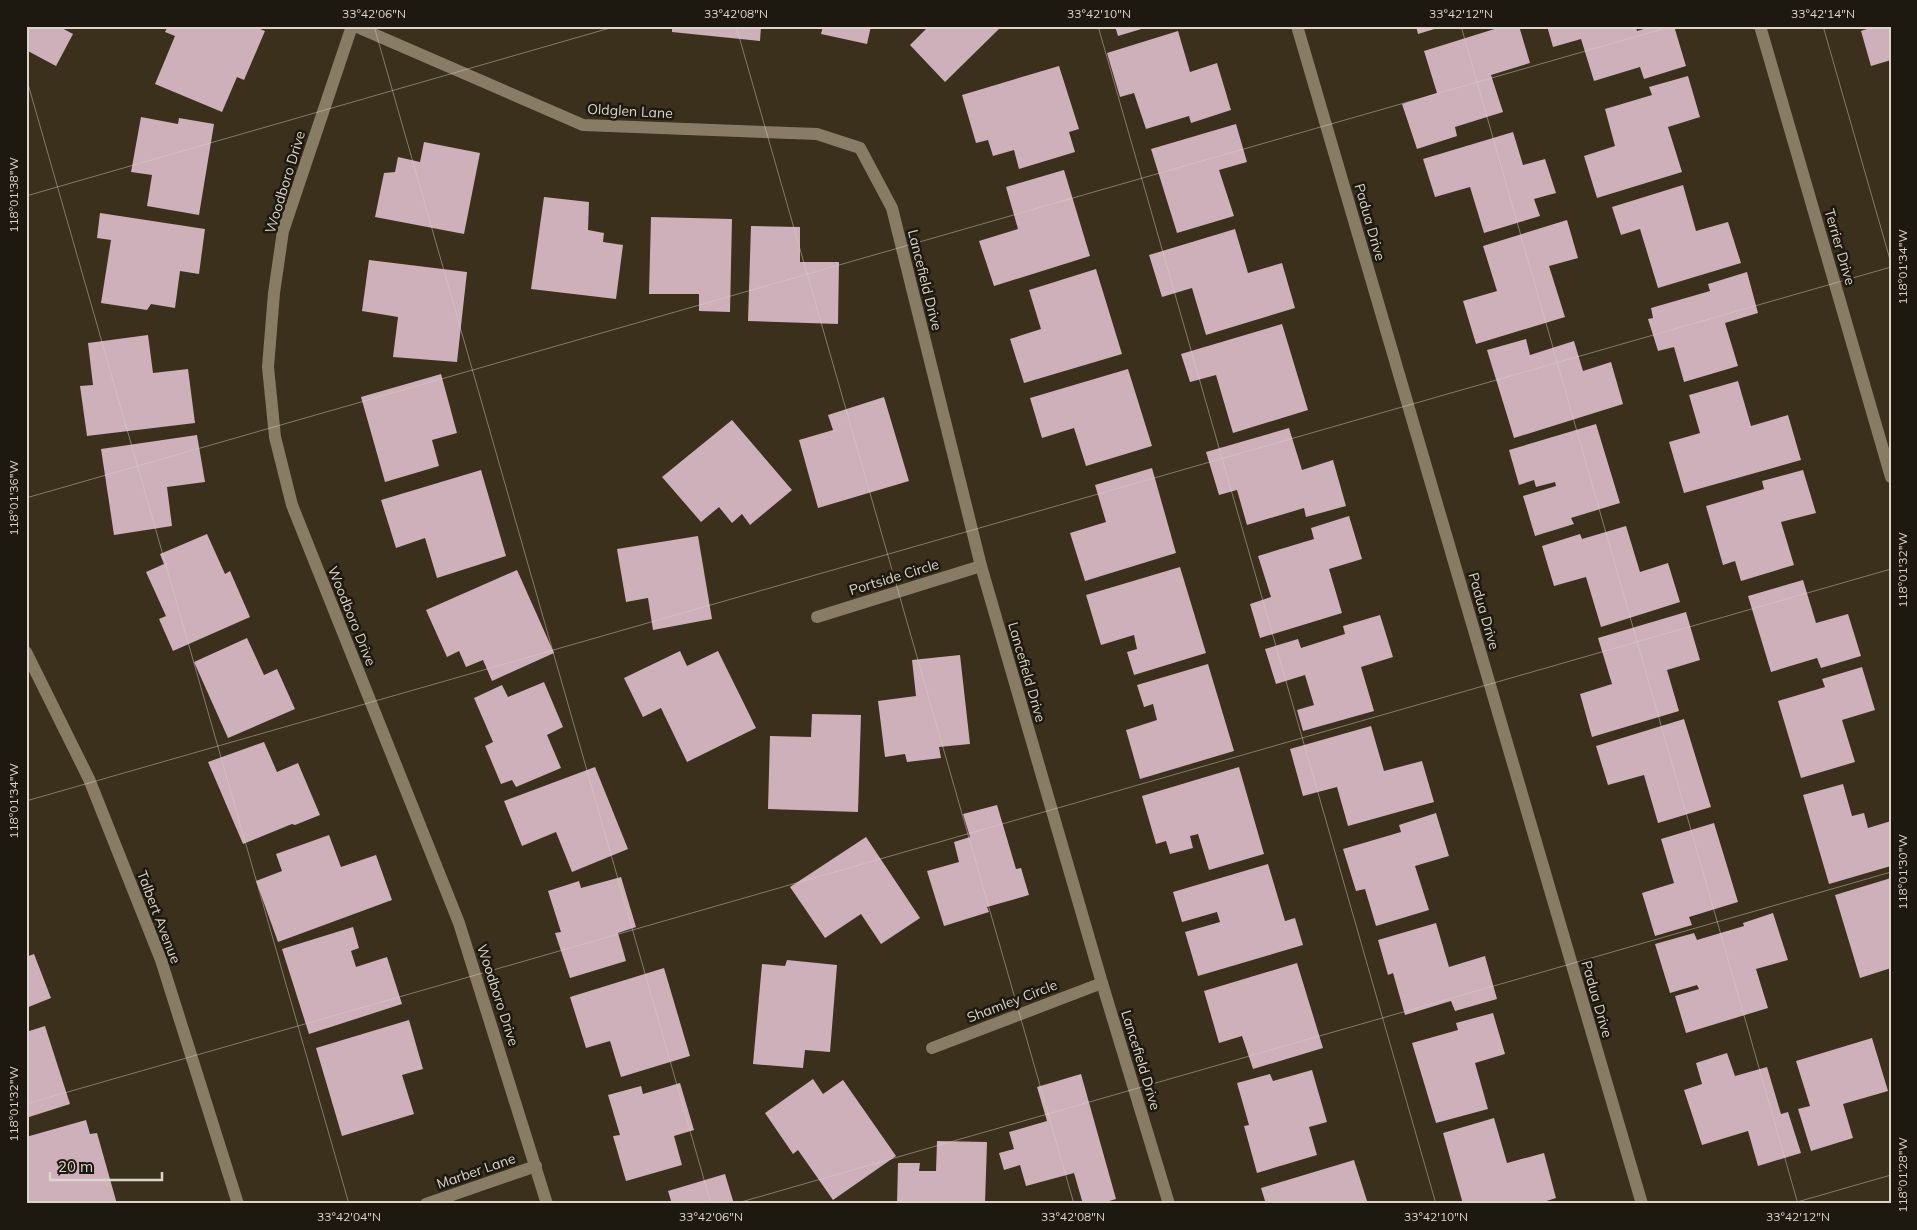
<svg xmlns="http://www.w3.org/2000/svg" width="1917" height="1230" font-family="Mulish,sans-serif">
<rect width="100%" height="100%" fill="#3b301c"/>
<g fill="#cdb0ba">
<path d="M26,26H58L73,34L56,66L26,50Z"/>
<path d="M168,26H253L265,31L244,80L237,77L222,112L155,84L175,36L165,32Z"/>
<path d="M672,26H761L760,41L672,32Z"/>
<path d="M823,26H871L867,44L821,34Z"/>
<path d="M929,26H1002L945,82L910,45Z"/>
<path d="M1115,26H1148V27L1118,36Z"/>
<path d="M1416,26H1441V27L1418,34Z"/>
<path d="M1504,26H1519L1530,63L1491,75L1503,112L1455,127L1457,136L1417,149L1402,104L1437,93L1424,51Z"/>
<path d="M1547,26H1636L1637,31L1654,26H1674L1686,66L1644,79L1640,67L1594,81L1581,39L1553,47Z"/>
<path d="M1876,26H1891V60L1871,66L1861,31Z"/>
<path d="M1178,31L1190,72L1217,63L1231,110L1191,123L1189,116L1146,129L1134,93L1120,97L1107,53Z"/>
<path d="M1059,66L1079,129L1069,132L1075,152L1019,169L1014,150L993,156L988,140L976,143L962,95Z"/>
<path d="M1688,76L1700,117L1668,127L1682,172L1597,198L1584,156L1615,146L1605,109L1652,95L1649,87Z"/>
<path d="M141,117L178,124L179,118L214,124L199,215L147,206L152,175L131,172Z"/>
<path d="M1236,124L1247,162L1219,170L1234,216L1177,233L1151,149Z"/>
<path d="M1513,132L1523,165L1545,159L1556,193L1534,199L1540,216L1484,233L1470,187L1435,197L1423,159Z"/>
<path d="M424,142L480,153L464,234L375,217L384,173L395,172L398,157L420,162Z"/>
<path d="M1064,170L1090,256L994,286L979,241L1018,229L1006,187Z"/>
<path d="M1683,185L1696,231L1728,222L1741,263L1658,288L1640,229L1621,235L1612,207Z"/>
<path d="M544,197L589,202L588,230L604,233L603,242L623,245L616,299L531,289Z"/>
<path d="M100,213L205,229L199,274L180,271L175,308L151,304L147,310L101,303L111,240L97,238Z"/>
<path d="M651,217L732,219L730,312L699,311V294H649Z"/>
<path d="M1567,220L1578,258L1549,266L1565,317L1476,344L1463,301L1497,291L1483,246Z"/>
<path d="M751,226L800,227V262H839L838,324L748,321Z"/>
<path d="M1235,229L1248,273L1282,263L1295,308L1206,335L1192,288L1162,297L1149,255Z"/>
<path d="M369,260L467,272L457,362L393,357L398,317L362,311Z"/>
<path d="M1096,269L1122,354L1024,383L1010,339L1041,329L1029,290Z"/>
<path d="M1747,272L1758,313L1725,323L1738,366L1684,382L1674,347L1658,351L1648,319L1653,318L1651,308L1710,291L1708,284Z"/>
<path d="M1282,324L1308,410L1233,433L1216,375L1190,382L1181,354Z"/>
<path d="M148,335L153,373L188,369L195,423L87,436L80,386L93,385L88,343Z"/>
<path d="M1526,339L1530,355L1574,341L1583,371L1611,362L1623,404L1514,438L1487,350Z"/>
<path d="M1128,369L1152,446L1086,466L1074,428L1042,438L1030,398Z"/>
<path d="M441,374L457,433L432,440L439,466L385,482L361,397Z"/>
<path d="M1738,381L1751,426L1788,415L1801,460L1684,493L1669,442L1700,433L1689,395Z"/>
<path d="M884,397L909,481L818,508L799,440L833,430L828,415Z"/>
<path d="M732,420L792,490L750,525L742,514L732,523L719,507L701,522L662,477Z"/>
<path d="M1596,424L1620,503L1571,518L1574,524L1535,536L1523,496L1556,486L1555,482L1536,487L1534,480L1519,485L1509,450Z"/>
<path d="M1289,428L1302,470L1333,460L1346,506L1306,517L1304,508L1247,525L1237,490L1219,495L1206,452Z"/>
<path d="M197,435L205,482L167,487L172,526L114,535L101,449Z"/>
<path d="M1152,468L1176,553L1085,581L1070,533L1106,522L1095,485Z"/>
<path d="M481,470L506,556L437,578L425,538L396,548L381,500Z"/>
<path d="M1803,470L1816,513L1781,522L1794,565L1741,581L1735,561L1723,565L1706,506L1764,489L1762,481Z"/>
<path d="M1349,516L1362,559L1329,569L1342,613L1260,638L1250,604L1271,597L1258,556L1314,539L1311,528Z"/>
<path d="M1626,526L1640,572L1668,563L1680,602L1601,627L1586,577L1554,586L1542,546L1580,534L1582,539Z"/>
<path d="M207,534L225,574L230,571L250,617L173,651L159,619L166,616L146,572L164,564L160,554Z"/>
<path d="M698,536L712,619L653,630L648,598L626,602L617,549Z"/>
<path d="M1180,567L1206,653L1134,675L1127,652L1137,649L1134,635L1101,645L1086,595Z"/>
<path d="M517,570L554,653L492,681L483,660L466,667L459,651L447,657L426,610Z"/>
<path d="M1803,580L1816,623L1848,614L1861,656L1821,668L1817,658L1771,672L1748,596Z"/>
<path d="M1686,612L1700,660L1667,670L1679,711L1592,737L1580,694L1612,684L1598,638Z"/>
<path d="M1380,615L1393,657L1361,667L1374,711L1303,731L1297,710L1314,705L1305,675L1276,684L1265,649L1298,639L1301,648L1345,634L1343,626Z"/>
<path d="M247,638L264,675L277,669L295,709L228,738L194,662Z"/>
<path d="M680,651L687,666L718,651L756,728L687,762L661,708L643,717L624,678Z"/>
<path d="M960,655L970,744L939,747L941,758L907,762L905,754L885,757L878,701L916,696L912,660Z"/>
<path d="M1208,664L1234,751L1140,779L1126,730L1157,720L1153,704L1144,707L1137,685Z"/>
<path d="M1862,667L1875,710L1842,720L1855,762L1801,778L1778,701L1825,687L1822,679Z"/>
<path d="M544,682L563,727L547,735L561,768L516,787L512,780L501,784L485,746L493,742L474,698L502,685L508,697Z"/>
<path d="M812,714L861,715L858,812L768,809L770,736L811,737Z"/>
<path d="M1684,719L1711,807L1658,823L1644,775L1608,785L1596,746Z"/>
<path d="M1371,726L1384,771L1422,761L1434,802L1348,826L1337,787L1303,796L1290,749Z"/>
<path d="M264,742L277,772L298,763L320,815L295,825L292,824L243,844L208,762Z"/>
<path d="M595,767L628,849L572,872L556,832L522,846L504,801Z"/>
<path d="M1239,767L1264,854L1209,870L1198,834L1190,836L1193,848L1170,854L1166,841L1156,844L1142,796Z"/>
<path d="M1843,784L1852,816L1864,813L1868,828L1891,821V866L1829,884L1803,795Z"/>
<path d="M997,805L1016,869L1021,868L1029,895L987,907L989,912L944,926L927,871L959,862L954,842L970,837L963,814Z"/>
<path d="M1436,813L1449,856L1415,866L1429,910L1376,926L1365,889L1356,891L1343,849L1401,832L1399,825Z"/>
<path d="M1714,823L1738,902L1689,917L1692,925L1655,936L1642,893L1674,883L1661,839Z"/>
<path d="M329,835L341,867L376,855L392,900L278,942L256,881L282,871L276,854Z"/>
<path d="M866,837L920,918L881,944L861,914L825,938L790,887Z"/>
<path d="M1268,864L1285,921L1295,918L1303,945L1198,976L1185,932L1220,922L1217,912L1182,922L1173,892Z"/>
<path d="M621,877L636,927L618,933L626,961L570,978L555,933L561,932L548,891L579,881L581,888Z"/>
<path d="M1891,878V968L1860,978L1835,895Z"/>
<path d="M1773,913L1788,960L1756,969L1768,1008L1686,1033L1675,996L1699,989L1697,985L1670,993L1655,944L1694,933L1697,940L1744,926L1743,923Z"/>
<path d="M1436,923L1449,967L1485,956L1497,999L1455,1011L1451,1001L1405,1015L1393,973L1388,975L1378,940Z"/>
<path d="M353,927L359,948L351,951L356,967L387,957L402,1004L309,1034L282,949Z"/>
<path d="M34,954L51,998L26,1008V957Z"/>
<path d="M787,960L837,965L830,1052L805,1050L803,1068L753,1064L762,964L785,966Z"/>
<path d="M1297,963L1323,1048L1253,1069L1242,1036L1219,1043L1204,991Z"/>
<path d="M664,968L690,1056L621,1077L610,1041L586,1048L570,997Z"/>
<path d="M1493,1013L1505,1054L1475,1063L1488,1109L1436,1123L1412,1043L1458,1030L1456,1023Z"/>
<path d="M409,1020L423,1069L402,1075L414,1114L342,1136L316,1048Z"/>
<path d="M45,1026L70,1104L26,1118V1032Z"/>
<path d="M1872,1038L1888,1091L1843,1104L1853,1138L1811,1151L1798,1109L1810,1106L1796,1061Z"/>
<path d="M1727,1053L1735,1076L1767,1067L1781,1114L1788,1112L1801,1153L1758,1166L1748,1131L1702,1145L1684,1090L1702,1084L1696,1063Z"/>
<path d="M1312,1070L1327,1122L1309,1127L1317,1155L1257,1173L1244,1126L1249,1125L1237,1083L1270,1074L1273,1081Z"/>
<path d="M1081,1074L1116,1199L1099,1204H1083L1074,1173L1026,1186L1020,1165L1004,1170L999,1153L1014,1149L1009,1132L1047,1121L1037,1087Z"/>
<path d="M813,1079L823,1094L843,1080L896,1156L833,1200L798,1150L793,1154L765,1113Z"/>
<path d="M680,1083L694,1130L674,1136L682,1165L626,1181L613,1136L620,1135L608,1095L641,1086L643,1094Z"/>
<path d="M1494,1118L1507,1163L1544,1153L1556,1198L1537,1204H1463L1443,1133Z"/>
<path d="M86,1120L90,1134L97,1133L117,1204H26V1137Z"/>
<path d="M937,1141L987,1142L985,1204H897L898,1163H920L919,1171H936Z"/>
<path d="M1354,1160L1368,1204H1266L1261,1188Z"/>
<path d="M725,1174L734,1204H672L668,1191Z"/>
</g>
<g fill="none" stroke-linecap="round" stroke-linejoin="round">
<g stroke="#897c65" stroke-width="12">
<path d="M352,26L283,231L274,293L268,367L275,437L292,505L459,923L547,1204"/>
<path d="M355,26L583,125L817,134L860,148L892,208L981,566L1102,983L1169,1204"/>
<path d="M1297,26L1642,1204"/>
<path d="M1760,26L1891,477"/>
<path d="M817,617L981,566"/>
<path d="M26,652L89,779L161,960L238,1204"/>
<path d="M932,1048L1102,983"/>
<path d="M426,1204L536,1166"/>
</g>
</g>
<path fill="none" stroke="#dcd5c9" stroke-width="1" stroke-opacity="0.45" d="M374,26L711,1204M736,26L1074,1204M1098,26L1436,1204M1461,26L1798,1204M1823,26L1891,263M26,77L349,1204M26,196L617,26M26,498L1673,26M26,801L1891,267M26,1104L1891,569M734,1204L1891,872M1790,1204L1891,1175"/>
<g text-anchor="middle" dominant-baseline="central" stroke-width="5" stroke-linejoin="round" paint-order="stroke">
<g font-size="14" fill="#dcd5c9" stroke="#1e1910">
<text transform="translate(630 111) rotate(3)">Oldglen Lane</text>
<text transform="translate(285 182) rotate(-73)">Woodboro Drive</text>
<text transform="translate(1370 222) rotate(74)">Padua Drive</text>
<text transform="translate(1840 247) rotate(74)">Terrier Drive</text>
<text transform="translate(925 280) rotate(76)">Lancefield Drive</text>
<text transform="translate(894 577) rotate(-17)">Portside Circle</text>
<text transform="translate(1484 611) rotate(74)">Padua Drive</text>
<text transform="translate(352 616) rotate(68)">Woodboro Drive</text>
<text transform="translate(1027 672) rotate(74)">Lancefield Drive</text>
<text transform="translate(159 917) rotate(69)">Talbert Avenue</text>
<text transform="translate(498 995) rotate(72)">Woodboro Drive</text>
<text transform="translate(1597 999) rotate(74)">Padua Drive</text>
<text transform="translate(1012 1001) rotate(-21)">Shamley Circle</text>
<text transform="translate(1141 1060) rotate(73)">Lancefield Drive</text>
<text transform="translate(476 1171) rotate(-19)">Marber Lane</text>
</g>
</g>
<rect width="1917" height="1230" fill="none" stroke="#1e1910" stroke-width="55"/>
<path d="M50 1172v8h112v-8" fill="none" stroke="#dcd5c9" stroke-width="2.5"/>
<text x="58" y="1172" font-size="15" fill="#dcd5c9" stroke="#1e1910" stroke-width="4" paint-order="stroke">20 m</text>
<rect x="28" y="28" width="1862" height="1174" fill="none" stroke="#dcd5c9" stroke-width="2"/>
<g font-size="12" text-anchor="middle" fill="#dcd5c9">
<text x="374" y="18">33°42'06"N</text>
<text x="736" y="18">33°42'08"N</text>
<text x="1099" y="18">33°42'10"N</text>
<text x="1461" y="18">33°42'12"N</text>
<text x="1823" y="18">33°42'14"N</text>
<text transform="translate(14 195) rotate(-90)" y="4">118°01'38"W</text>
<text transform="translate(1903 267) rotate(-90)" y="4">118°01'34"W</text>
<text transform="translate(14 498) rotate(-90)" y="4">118°01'36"W</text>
<text transform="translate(1903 570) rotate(-90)" y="4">118°01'32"W</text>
<text transform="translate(14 801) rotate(-90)" y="4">118°01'34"W</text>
<text transform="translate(1903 872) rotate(-90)" y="4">118°01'30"W</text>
<text transform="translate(14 1104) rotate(-90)" y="4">118°01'32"W</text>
<text transform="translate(1903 1175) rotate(-90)" y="4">118°01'28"W</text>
<text x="349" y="1221">33°42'04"N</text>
<text x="711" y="1221">33°42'06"N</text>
<text x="1073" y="1221">33°42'08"N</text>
<text x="1436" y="1221">33°42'10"N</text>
<text x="1798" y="1221">33°42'12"N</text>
</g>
</svg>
